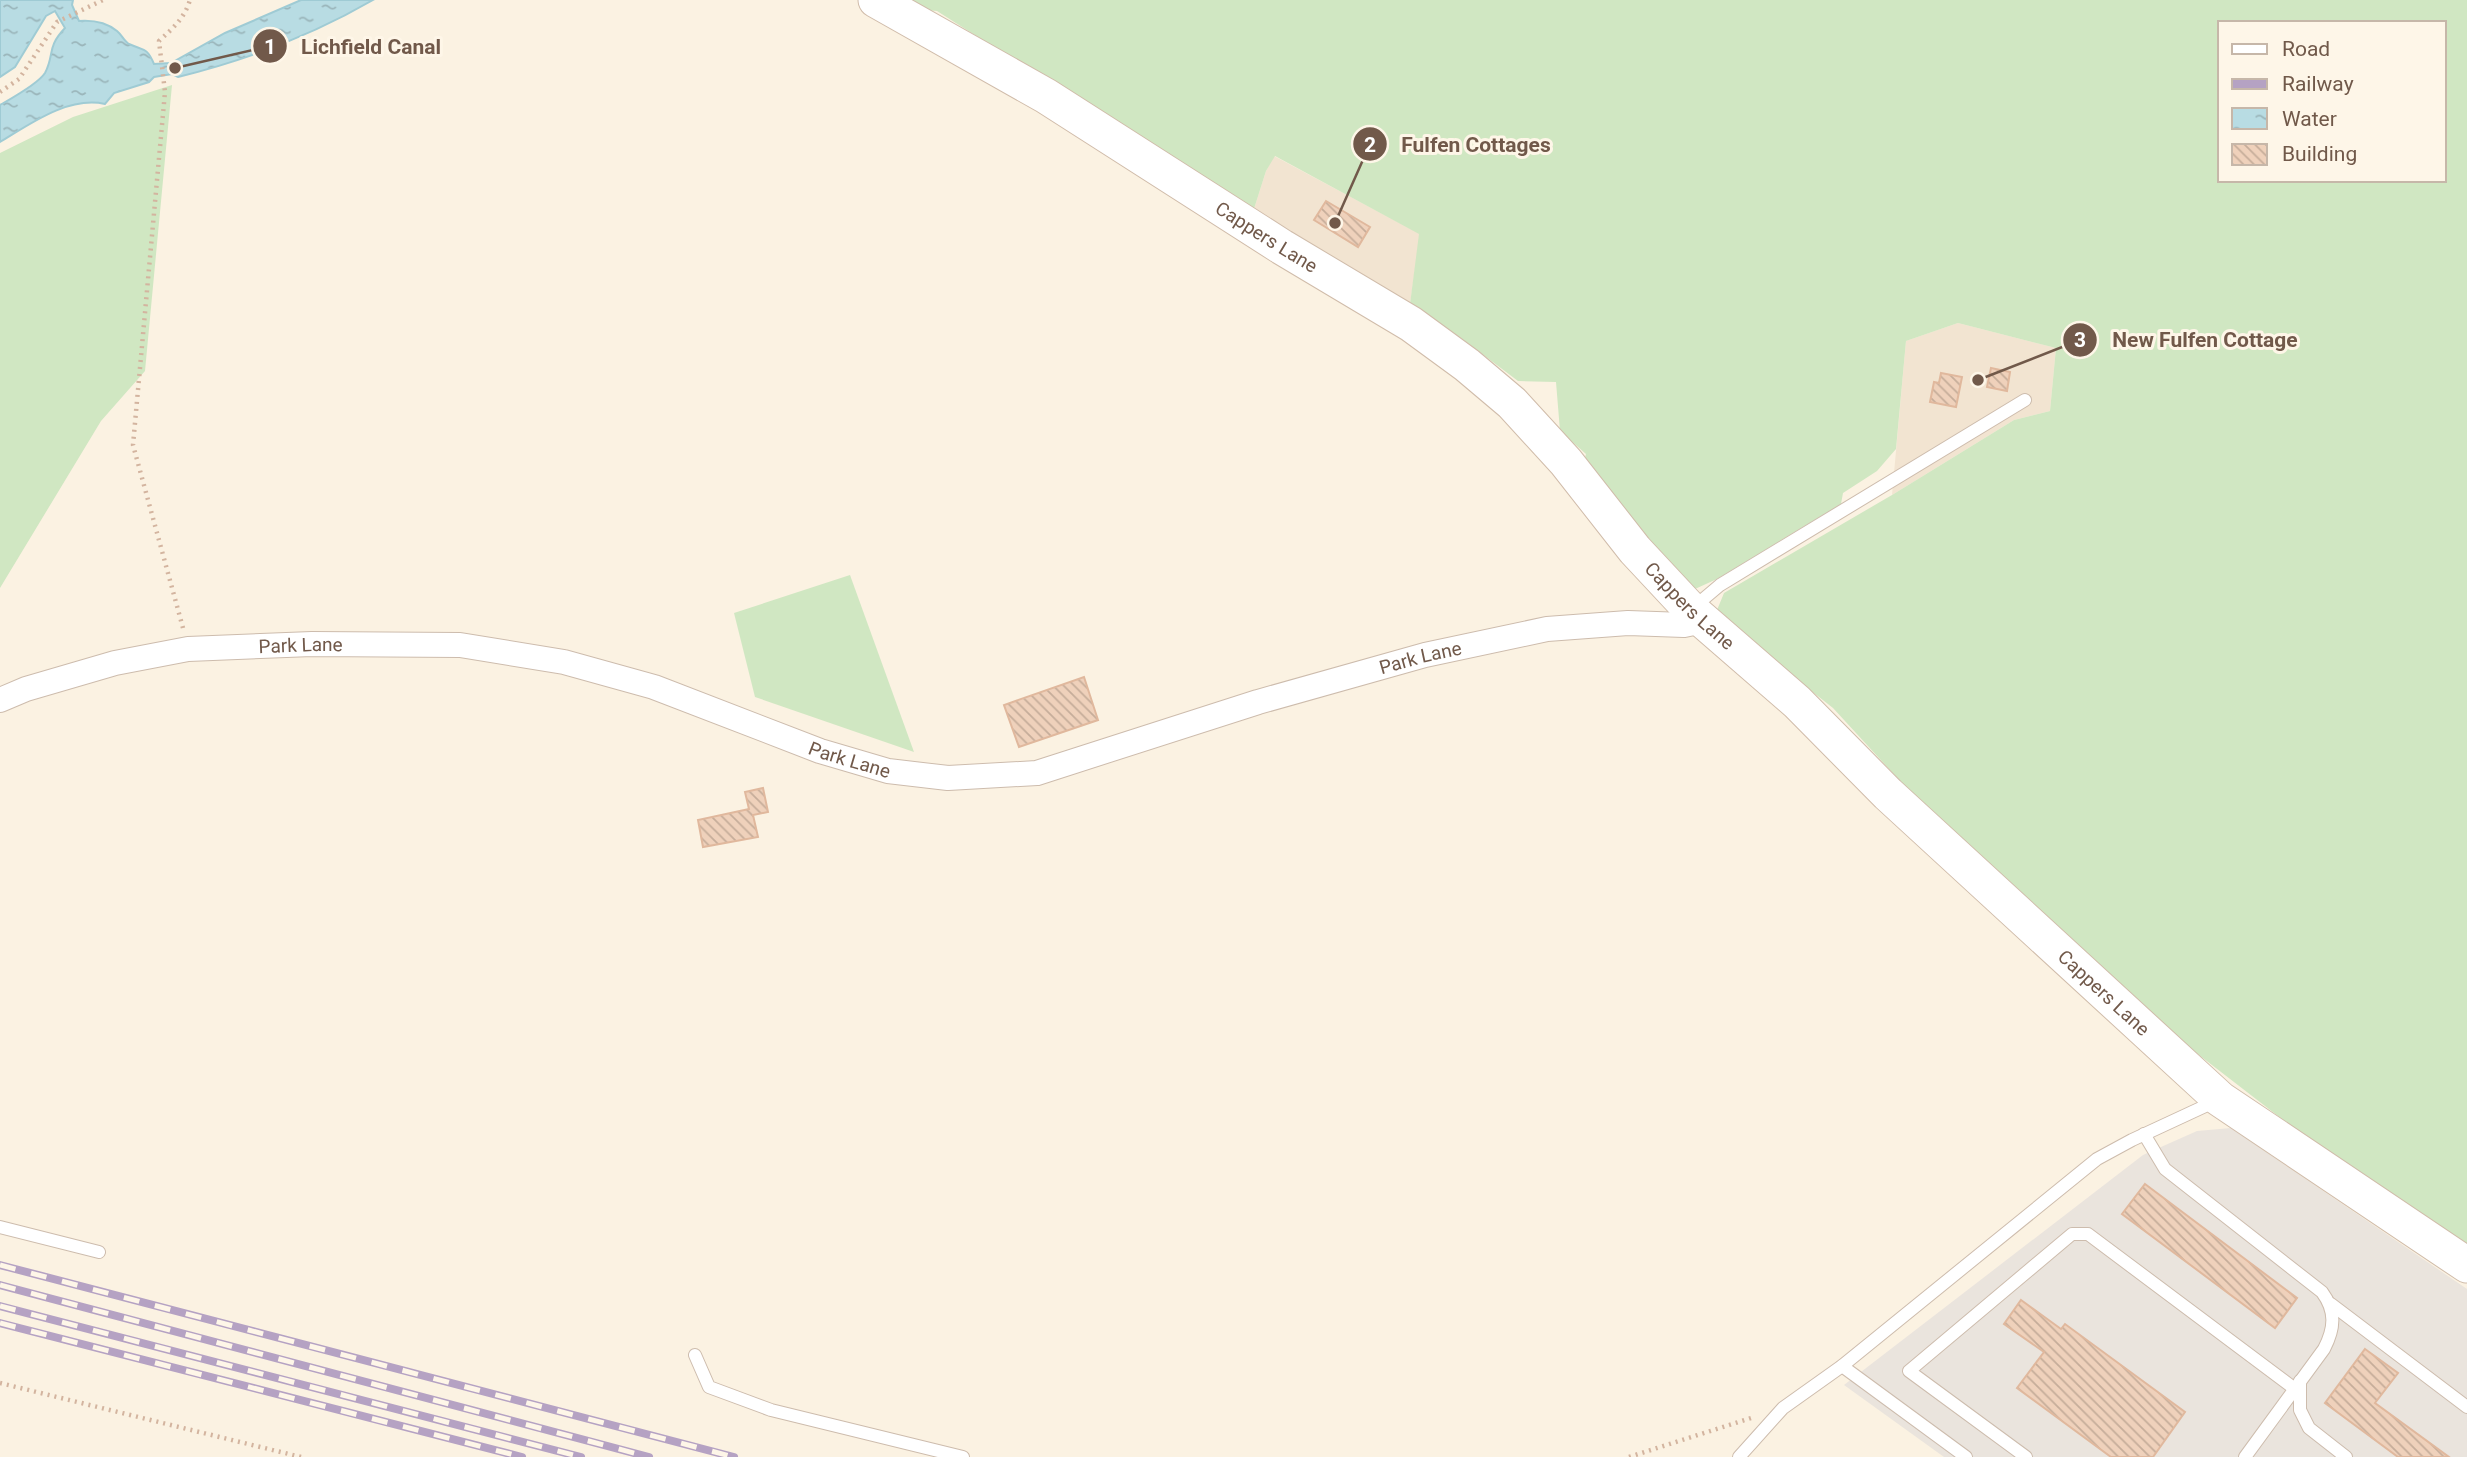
<svg xmlns="http://www.w3.org/2000/svg" width="2467" height="1457" font-family="Roboto,sans-serif">
<defs>
<pattern id="water-ripples" width="26" height="14" patternUnits="userSpaceOnUse" patternTransform="scale(1.75)"><rect width="26" height="14" fill="#b8dce3"/><path d="M2 4q2-2 4 0t4 0M15 11q2-2 4 0t4 0" fill="none" stroke="#9ab5ba"/></pattern>
<pattern id="building-back-hatch" width="6" height="6" patternUnits="userSpaceOnUse" patternTransform="scale(1.75)"><rect width="6" height="6" fill="#efd1bb"/><path d="M-1 5l2 2M0 0l6 6M5-1l2 2" fill="none" stroke="#c6ad9a"/></pattern>
</defs>
<rect width="100%" height="100%" fill="#fbf2e2"/>
<g fill="#f2e4d1">
<path d="M1274,156L1420,234L1410,304L1253,212L1266,171Z"/>
<path d="M1958,323L2056,348L2050,411L2014,420L1892,495L1906,341Z"/>
</g>
<path fill="#eae4dd" d="M2231,1128L2467,1289V1457H1944L1844,1385L2143,1155L2197,1131Z"/>
<g fill="#d0e7c2" fill-rule="evenodd">
<path d="M896,0H2467V1248L2309,1140L2177,1038L1947,832L1833,708L1715,615L1724,593L1892,495L2014,420L2050,411L2056,348L1958,323L1906,341L1896,449L1877,471L1843,493L1841,504L1717,579L1695,589L1632,527L1583,465L1586,454L1560,431L1556,382L1518,381L1461,338L1410,304L1419,234L1275,156L1266,171L1253,212L937,11L914,9ZM2220,23H2444V180H2220Z"/>
<path d="M172,85L145,371L101,421L0,588V153L73,117Z"/>
<path d="M850,575L914,752L755,697L734,613Z"/>
</g>
<path fill="url(#water-ripples)" stroke="#9fcbd4" stroke-width="2" d="M0,0H73L72,5L79,21C93,20 106,22 117,31C122,35 124,41 129,44C144,51 147,47 154,64L171,63L225,33L301,0H373C311,36 247,60 178,77L172,74L154,77L149,82L114,93L105,104C68,96 30,124 0,142V105C12,98 38,84 45,73C55,54 46,48 65,28L55,11L46,16L15,67L0,77Z"/>
<g fill="url(#building-back-hatch)" stroke="#e0b89d" stroke-width="2">
<path d="M1326,201L1370,227L1358,247L1314,220Z"/>
<path d="M1991,368L2010,372L2007,391L1987,387Z"/>
<path d="M1941,373L1962,377L1956,407L1930,402L1934,382L1939,383Z"/>
<path d="M1084,677L1098,720L1019,747L1004,705Z"/>
<path d="M763,788L768,812L753,815L758,837L703,847L698,820L749,809L745,792Z"/>
<path d="M2145,1184L2297,1298L2275,1328L2122,1214Z"/>
<path d="M2021,1300L2061,1329L2065,1324L2185,1412L2153,1457H2111L2017,1388L2044,1352L2004,1324Z"/>
<path d="M2365,1349L2398,1373L2375,1403L2449,1457H2398L2325,1403Z"/>
</g>
<g fill="none" stroke-linecap="round" stroke-linejoin="round">
<defs>
<g id="lane">
<path d="M1694,607L1720,585L2025,400"/>
<path d="M2144,1134L2165,1169L2322,1292C2336,1311 2335,1328 2324,1349L2245,1457"/>
<path d="M0,1227L99,1252"/>
<path d="M2331,1304L2467,1407"/>
<path d="M695,1355L709,1387L771,1410L963,1457"/>
<path d="M1842,1366L1966,1457"/>
<path d="M2300,1381V1410L2309,1428L2346,1457"/>
<path d="M1739,1457L1783,1408L1842,1366L2097,1159L2132,1140L2216,1101"/>
<path d="M2026,1457L1909,1371L2072,1234H2088L2295,1389"/>
</g>
<g id="street">
<path id="s1" d="M0,700L26,689L115,663L188,649L312,644L460,645L564,662L654,687L820,751L888,771L948,778L1037,773L1258,702L1425,655L1547,629L1628,623L1684,625L1703,621"/>
</g>
<g id="secondary">
<path id="s2" d="M876,0L1046,96L1282,247L1411,324L1467,365L1512,403L1566,462L1635,550L1691,610L1797,702L1888,794L2220,1099L2467,1265"/>
</g>
</defs>
<use href="#lane" stroke="#cdbcad" stroke-width="14"/>
<use href="#street" stroke="#cdbcad" stroke-width="26"/>
<use href="#secondary" stroke="#d0bcaa" stroke-width="37"/>
<g stroke="#d3b49f" stroke-width="4.5" stroke-dasharray="2 5" stroke-linecap="butt">
<path d="M0,92L19,79L57,22L103,0"/>
<path d="M183,628L133,445L165,92L159,41C173,28 184,19 190,0"/>
<path d="M0,1383L301,1457"/>
<path d="M1629,1457L1751,1418"/>
</g>
<use href="#lane" stroke="#fff" stroke-width="12"/>
<use href="#street" stroke="#fff" stroke-width="24"/>
<use href="#secondary" stroke="#fff" stroke-width="35"/>
<defs>
<g id="rail">
<path d="M0,1265L734,1457"/>
<path d="M0,1285L649,1457"/>
<path d="M0,1306L581,1457"/>
<path d="M0,1323L522,1457"/>
</g>
</defs>
<use href="#rail" stroke="#b5a2c3" stroke-width="8"/>
<use href="#rail" stroke="#fef6e8" stroke-width="5" stroke-dasharray="16" stroke-linecap="butt"/>
</g>
<g text-anchor="middle" dominant-baseline="central" stroke-width="6" stroke-linejoin="round" paint-order="stroke">
<g font-size="19" fill="#71594a" stroke="#fef6e8">
<text stroke="none"><textPath href="#s2" startOffset="457">Cappers Lane</textPath></text>
<text stroke="none"><textPath href="#s2" startOffset="1024">Cappers Lane</textPath></text>
<text stroke="none"><textPath href="#s1" startOffset="308">Park Lane</textPath></text>
<text stroke="none"><textPath href="#s1" startOffset="1465">Park Lane</textPath></text>
<text stroke="none"><textPath href="#s1" startOffset="875">Park Lane</textPath></text>
<text stroke="none"><textPath href="#s2" startOffset="1591">Cappers Lane</textPath></text>
</g>
</g>
<path fill="none" stroke="#71594a" stroke-width="2.5" d="M175 68L270 46M1335 223L1370 144M1978 380L2080 340"/>
<g fill="#71594a" stroke="#fef6e8" stroke-width="2.5">
<circle cx="175" cy="68" r="7"/>
<circle cx="1335" cy="223" r="7"/>
<circle cx="1978" cy="380" r="7"/>
<circle cx="270" cy="46" r="18"/>
<circle cx="1370" cy="144" r="18"/>
<circle cx="2080" cy="340" r="18"/>
</g>
<g font-size="21" text-anchor="middle" font-weight="bold" fill="#fff">
<text x="270" y="54">1</text>
<text x="1370" y="152">2</text>
<text x="2080" y="347">3</text>
</g>
<g font-size="21" text-anchor="middle" font-weight="bold" fill="#71594a" stroke="#fef6e8" stroke-width="6" stroke-linejoin="round" paint-order="stroke">
<text x="371" y="54">Lichfield Canal</text>
<text x="1476" y="152">Fulfen Cottages</text>
<text x="2205" y="347">New Fulfen Cottage</text>
</g>
<rect x="2218" y="21" width="228" height="161" fill="#fef6e8" stroke="#c6b7a9" stroke-width="2"/>
<rect x="2232" y="44" width="35" height="10" fill="#ffffff" stroke="#c6b7a9" stroke-width="2"/>
<text x="2282" y="56" font-size="21" fill="#71594a">Road</text>
<rect x="2232" y="79" width="35" height="10" fill="#b5a2c3" stroke="#c6b7a9" stroke-width="2"/>
<text x="2282" y="91" font-size="21" fill="#71594a">Railway</text>
<rect x="2232" y="108" width="35" height="21" fill="url(#water-ripples)" stroke="#c6b7a9" stroke-width="2"/>
<text x="2282" y="126" font-size="21" fill="#71594a">Water</text>
<rect x="2232" y="144" width="35" height="21" fill="url(#building-back-hatch)" stroke="#c6b7a9" stroke-width="2"/>
<text x="2282" y="161" font-size="21" fill="#71594a">Building</text>
</svg>
